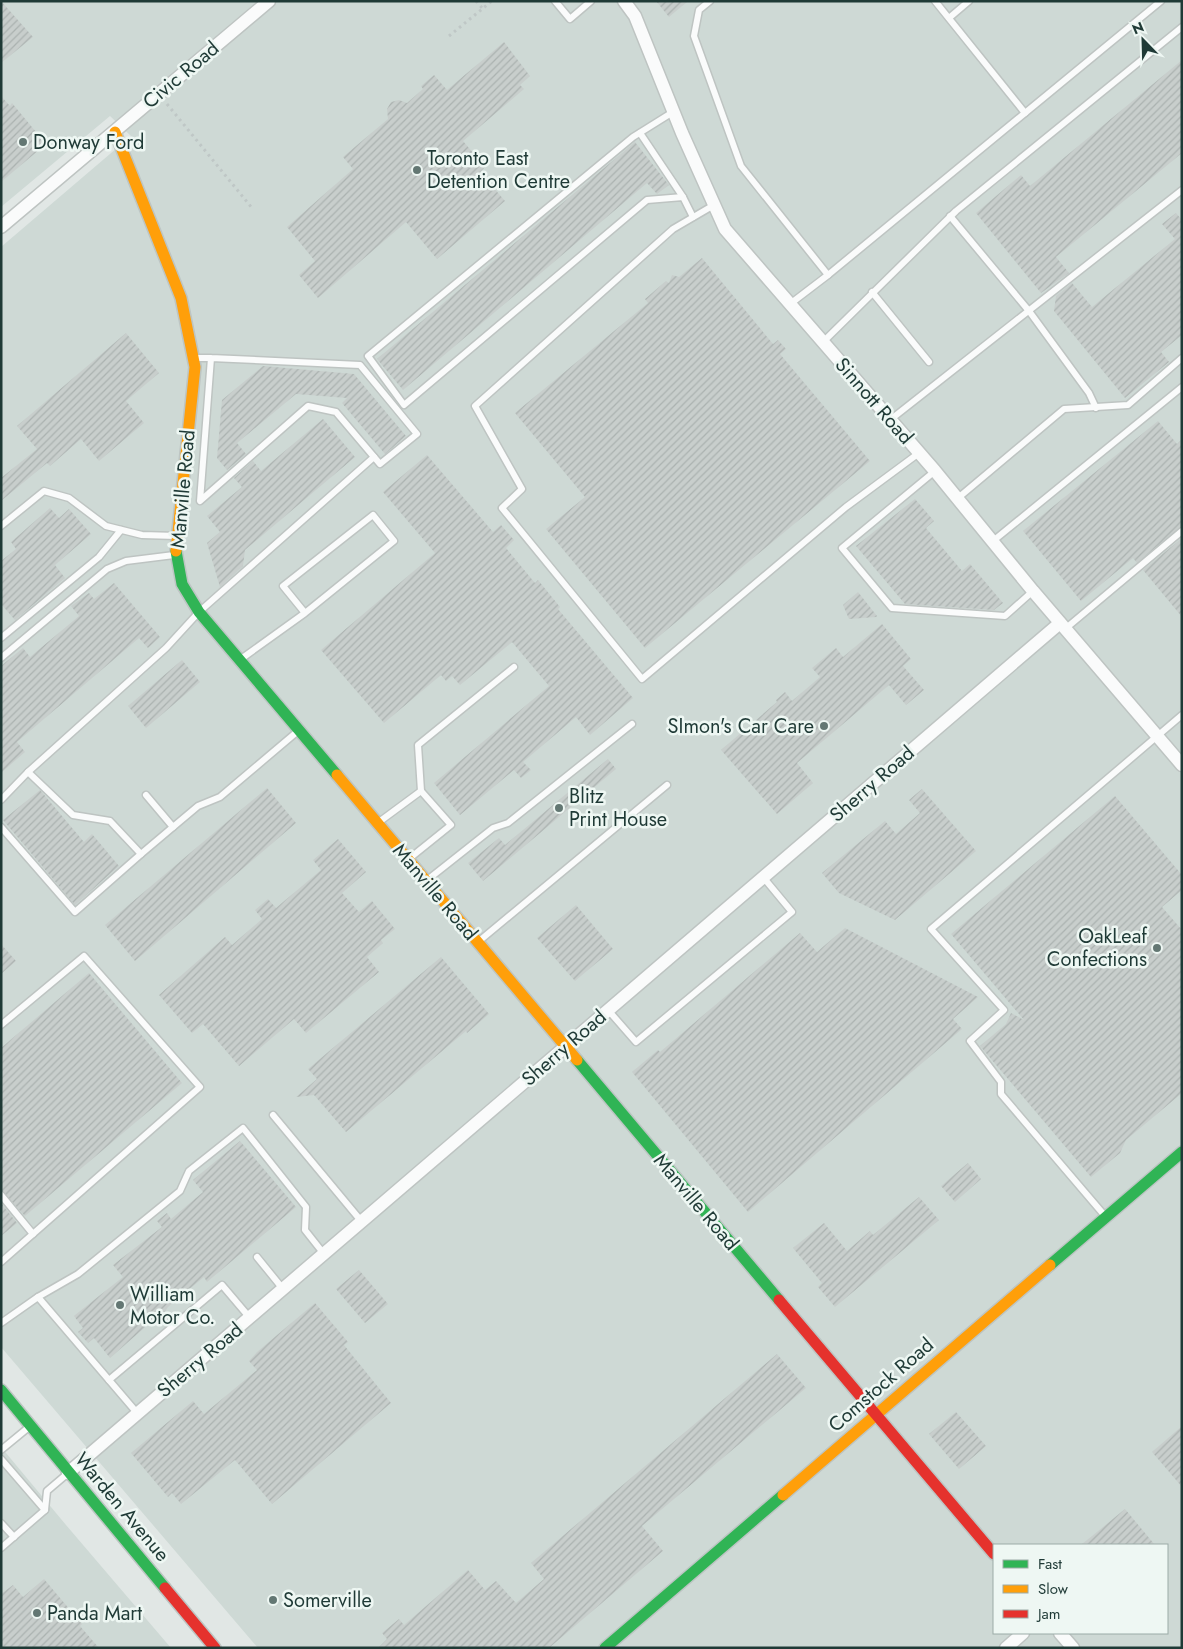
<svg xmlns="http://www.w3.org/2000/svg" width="1183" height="1649" font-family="Jost,sans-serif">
<defs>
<pattern id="building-hatch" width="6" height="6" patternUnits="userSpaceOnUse" patternTransform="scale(1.25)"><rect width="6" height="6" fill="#c8cecc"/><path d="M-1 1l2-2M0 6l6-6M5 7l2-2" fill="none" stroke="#abb2b0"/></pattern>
</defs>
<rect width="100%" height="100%" fill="#e1e7e5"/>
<g fill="#ced9d5" fill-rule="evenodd">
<path d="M1,1H1182V1648H258L1,1347V247L131,136L110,116L1,207ZM994,1545H1167V1633H994Z"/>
<path d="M1,1447L66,1525L171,1648H1Z"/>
</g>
<g fill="url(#building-hatch)">
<path d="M1,1L33,37L1,63Z"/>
<path d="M656,1H688L669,17Z"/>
<path d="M504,42L530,76L520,85L524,89L463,141L485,167L480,172L505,201L437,259L406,222L318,298L299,275L315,261L287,227L353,169L343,157L388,119L387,109L391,102L399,100L407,103L423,89L421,86L434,75L447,90Z"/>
<path d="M1182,60V153L1056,257L1069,273L1041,293L976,213L1021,175L1030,186Z"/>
<path d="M1,96L10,106L12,103L46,144L1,182Z"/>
<path d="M635,142L669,185L657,194L647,183L403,390L377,359Z"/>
<path d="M1176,213L1182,220V335L1161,352L1169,362L1125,398L1054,311L1056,296L1072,283L1092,307L1175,239L1162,224Z"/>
<path d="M702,258L773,344L778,340L786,349L780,354L870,461L645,648L546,529L585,497L515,413L648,303L645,299L666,281L669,283L672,275L679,277Z"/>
<path d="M126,333L159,373L126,401L144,423L99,461L81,439L50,466L47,463L1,501V478L37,449L17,426Z"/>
<path d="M263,366L354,374L406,436L385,454L342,403L347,398L296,394L237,443L246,454L227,470L217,458L222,400Z"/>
<path d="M323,419L355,457L245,550L243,566L220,587L207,543L220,532L207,516L242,487L234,478L253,461L261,471Z"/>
<path d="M1158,421L1177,444L1182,439V526L1137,563L1133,558L1081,601L1023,531Z"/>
<path d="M427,455L493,532L501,525L514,540L506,548L535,583L538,580L560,607L558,609L633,698L590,735L576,717L523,762L531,770L521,778L514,770L460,815L434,783L549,686L512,642L460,685L452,676L446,681L441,675L384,723L321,650L435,553L383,492Z"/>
<path d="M915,499L934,521L926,528L962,571L970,564L1003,603L994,610L905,604L856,546Z"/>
<path d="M50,508L59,518L69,509L91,534L55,565L65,578L15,620L1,604V561L16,549L11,542Z"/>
<path d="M1182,538V617L1143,570Z"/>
<path d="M114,583L160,637L148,648L139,638L17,742L25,752L1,773V666L23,648L30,657L79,616L71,606L89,593L94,599Z"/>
<path d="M858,592L877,616L876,617L849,619L843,605Z"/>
<path d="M882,624L911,659L903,666L924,690L906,705L889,685L797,763L813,783L777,814L721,750L777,702L776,700L785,692L792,701L820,677L812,668L836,648L843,657Z"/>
<path d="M182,660L200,682L146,728L128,706Z"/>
<path d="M608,759L616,769L483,881L468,863L499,838L505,845Z"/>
<path d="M267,788L296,823L135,961L105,925Z"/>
<path d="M922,789L976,851L895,920L839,893L822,873L885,821L896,834L920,813L909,800Z"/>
<path d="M40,790L84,842L92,834L119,866L75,905L3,820Z"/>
<path d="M1115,796L1182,875V890L1162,907L1182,930V1093L1126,1140L1120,1153L1091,1177L980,1046L1006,1024L1011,1013L1024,1020L951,934Z"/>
<path d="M338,839L366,872L342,893L359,912L372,901L395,929L381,940L383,943L367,957L379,972L306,1033L294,1019L239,1066L203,1024L192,1033L159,995L225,937L232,945L262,919L255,910L268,899L276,908L321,870L313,860Z"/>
<path d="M576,905L613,949L575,981L537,938Z"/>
<path d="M845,928L978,997L953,1019L962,1029L748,1212L632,1072L658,1050L660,1052L800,933L817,952Z"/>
<path d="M1,944L16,961L1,974Z"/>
<path d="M441,957L489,1014L467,1033L466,1031L346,1132L314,1095L296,1097L317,1079L308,1069Z"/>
<path d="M89,973L182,1083L25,1216L1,1190V1048Z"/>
<path d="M240,1141L296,1207L207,1282L204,1277L168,1307L161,1317L159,1315L110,1358L94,1338L88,1343L78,1332L83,1328L74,1316L75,1315L123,1277L113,1265L162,1227L157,1221L167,1213L171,1219L203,1192L193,1180Z"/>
<path d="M968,1163L981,1179L955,1202L941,1186Z"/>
<path d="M919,1197L939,1220L835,1307L818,1287L822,1283L793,1248L824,1223L847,1251L870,1231L873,1235Z"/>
<path d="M1,1203L17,1223L1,1236Z"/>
<path d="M359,1270L388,1304L365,1323L336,1289Z"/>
<path d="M315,1303L348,1342L344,1345L391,1403L272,1504L235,1460L181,1504L172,1493L168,1497L131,1453L193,1401L204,1414L257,1370L249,1361L257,1352Z"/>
<path d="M777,1354L806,1388L642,1526L663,1551L549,1648H378L387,1639L382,1633L399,1619L404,1625L468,1570L485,1590L496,1581L516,1603L544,1579L531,1563Z"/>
<path d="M956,1412L986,1446L959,1469L929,1434Z"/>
<path d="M1182,1426V1487L1152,1452Z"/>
<path d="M1125,1509L1155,1545H1081Z"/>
<path d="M44,1579L82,1624L80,1626L99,1648H1V1594L13,1585L23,1597Z"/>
</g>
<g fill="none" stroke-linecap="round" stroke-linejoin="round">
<defs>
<g id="lane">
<path d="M555,1L570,19L591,1"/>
<path d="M710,1L699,10L694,36L741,166L828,275L1161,1"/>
<path d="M935,1L1025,113"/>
<path d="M949,18L969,1"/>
<path d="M673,112L633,137L368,356L404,405L647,200L683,197L693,217"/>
<path d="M640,133L683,197"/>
<path d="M714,205L673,229L475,406L522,489L502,508L642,679L846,507L919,453"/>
<path d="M950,216L1029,311L1089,393L1096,408"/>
<path d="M872,292L929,362"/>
<path d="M790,304L828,275"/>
<path d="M823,342L956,211L1182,27"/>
<path d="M194,358H211L360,365L417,434L380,464L336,412L308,406L200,501L211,358"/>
<path d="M890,420L1182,190"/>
<path d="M935,471L842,548L892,608L1005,616L1033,591"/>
<path d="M958,498L1064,409L1128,405L1182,358"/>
<path d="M1,526L44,491L69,498L106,526L142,535L177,536"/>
<path d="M993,541L1182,387"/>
<path d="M1065,629L1182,531"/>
<path d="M1,638L99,557L121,530"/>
<path d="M1,658L107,569L126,561L174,555"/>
<path d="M241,659L305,613L394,541L373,515L283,586L305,613"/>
<path d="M28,772L73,815L110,821L141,854L173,827"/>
<path d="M146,795L173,827L198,806L220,797L298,731"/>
<path d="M1,800L28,772L166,648L199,612L374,457"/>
<path d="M379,822L421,791L418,745L514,667"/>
<path d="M1,827L75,912L141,854"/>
<path d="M410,858L451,825L421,791"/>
<path d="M426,881L493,828L508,823L632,724"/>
<path d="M478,942L667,785"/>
<path d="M608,1010L636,1042L792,912L763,877"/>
<path d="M1,1025L84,956L200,1087L1,1262"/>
<path d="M273,1115L362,1222"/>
<path d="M1,1195L33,1234"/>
<path d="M1105,1216L1001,1094V1082L970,1041L1004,1010L931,929L1182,715"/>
<path d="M257,1257L283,1289"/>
<path d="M38,1297L78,1274L180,1191L189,1171L243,1128L306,1207L305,1230L324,1254"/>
<path d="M1,1323L38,1297L138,1414"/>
<path d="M109,1380L222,1285L250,1318"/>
<path d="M1,1450L29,1427"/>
<path d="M1,1459L45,1510"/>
<path d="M1,1523L14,1537"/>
<path d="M1,1548L45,1510L47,1491L67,1474"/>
</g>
<g id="street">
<path d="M624,1L635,16L682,133L725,229L935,471L1033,591L1182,765"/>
<path d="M1,227L269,1"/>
<path d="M68,1473L1060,623"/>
<path d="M1060,1633L1073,1648"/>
<path d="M1006,1648L1023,1633"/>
</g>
<g id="fast">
<path d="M176,551L182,584L199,612L337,775"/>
<path d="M577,1060L779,1300"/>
<path d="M1050,1265L1182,1152"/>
<path d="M1,1390L165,1588"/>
<path d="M605,1648L783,1495"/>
</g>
<g id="slow">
<path d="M115,132L181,298L195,367L176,551"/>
<path d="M337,775L577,1060"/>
<path d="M783,1495L1050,1265"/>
</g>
<g id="jam">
<path d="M779,1300L994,1554"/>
<path d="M165,1588L215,1648"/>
</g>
</defs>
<use href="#lane" stroke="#bec4c2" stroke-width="9"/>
<use href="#street" stroke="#bec4c2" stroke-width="15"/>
<use href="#fast" stroke="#bdc5c3" stroke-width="14"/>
<use href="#slow" stroke="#bdc5c3" stroke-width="14"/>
<use href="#jam" stroke="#bdc5c3" stroke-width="14"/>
<g stroke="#bfc7c6" stroke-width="3" stroke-dasharray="2.5 4" stroke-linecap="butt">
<path d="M476,1L483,9"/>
<path d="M449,36L492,1"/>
<path d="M167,104L252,208"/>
</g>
<use href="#lane" stroke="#fafbfb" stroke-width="6"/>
<use href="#street" stroke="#fafbfb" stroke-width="12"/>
<use href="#fast" stroke="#30b455" stroke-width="11"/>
<use href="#slow" stroke="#ff9f0a" stroke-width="11"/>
<use href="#jam" stroke="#e5322d" stroke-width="11"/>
</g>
<g fill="#637773" stroke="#eef7f3" stroke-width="2">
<circle cx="23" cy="142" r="5"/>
<circle cx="417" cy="170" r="5"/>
<circle cx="824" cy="726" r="5"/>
<circle cx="559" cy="808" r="5"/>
<circle cx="1157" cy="948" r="5"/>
<circle cx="120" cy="1305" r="5"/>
<circle cx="273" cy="1600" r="5"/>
<circle cx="37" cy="1613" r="5"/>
</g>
<g text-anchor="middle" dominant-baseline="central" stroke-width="5" stroke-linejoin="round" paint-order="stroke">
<g font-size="20" fill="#1f3a36" stroke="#eef7f3">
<text transform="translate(181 75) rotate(-40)">Civic Road</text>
<text transform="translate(874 401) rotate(49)">Sinnott Road</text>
<text transform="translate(183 489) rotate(-85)">Manville Road</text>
<text transform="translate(872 784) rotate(-41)">Sherry Road</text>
<text transform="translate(435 892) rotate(50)">Manville Road</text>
<text transform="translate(564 1048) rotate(-41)">Sherry Road</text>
<text transform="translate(696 1202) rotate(50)">Manville Road</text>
<text transform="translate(200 1360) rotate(-40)">Sherry Road</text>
<text transform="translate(881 1385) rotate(-41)">Comstock Road</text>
<text transform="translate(122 1507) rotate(50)">Warden Avenue</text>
</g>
<g font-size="20" fill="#1f3a36" stroke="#eef7f3" text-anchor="start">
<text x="33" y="142">Donway Ford</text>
<text x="427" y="158">Toronto East<tspan x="427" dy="23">Detention Centre</tspan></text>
<text x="814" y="726" text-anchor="end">SImon's Car Care</text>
<text x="569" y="796">Blitz<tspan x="569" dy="23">Print House</tspan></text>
<text x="1147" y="936" text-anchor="end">OakLeaf<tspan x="1147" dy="23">Confections</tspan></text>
<text x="130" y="1294">William<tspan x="130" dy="23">Motor Co.</tspan></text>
<text x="283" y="1600">Somerville</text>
<text x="47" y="1613">Panda Mart</text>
</g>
</g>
<rect width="1183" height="1649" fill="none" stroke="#1f3a36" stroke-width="5"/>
<rect x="993" y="1544" width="175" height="90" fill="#eef7f3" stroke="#9baba7"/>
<rect x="1003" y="1560" width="25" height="8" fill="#30b455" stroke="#9baba7"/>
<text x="1038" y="1569" font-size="15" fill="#1f3a36">Fast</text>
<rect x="1003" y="1585" width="25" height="8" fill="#ff9f0a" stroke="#9baba7"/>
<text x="1038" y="1594" font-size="15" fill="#1f3a36">Slow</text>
<rect x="1003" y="1610" width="25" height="8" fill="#e5322d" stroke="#9baba7"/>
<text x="1038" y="1619" font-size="15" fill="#1f3a36">Jam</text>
<g transform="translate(1143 40) rotate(337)" stroke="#eef7f3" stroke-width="4" paint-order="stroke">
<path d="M0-4L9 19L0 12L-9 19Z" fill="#1f3a36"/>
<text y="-8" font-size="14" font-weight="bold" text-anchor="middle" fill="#1f3a36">N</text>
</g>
</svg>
